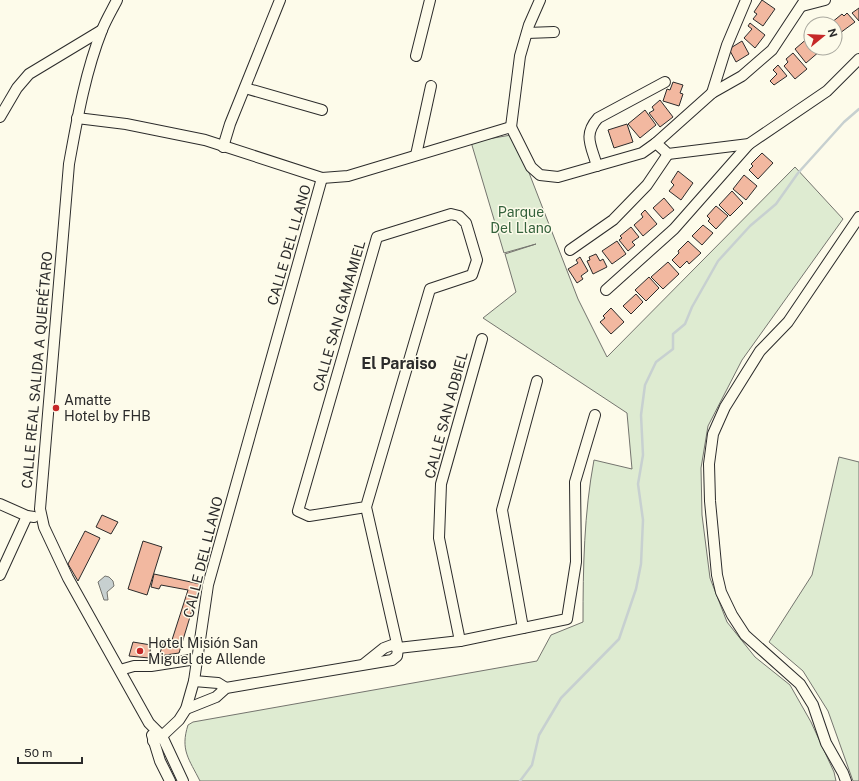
<svg xmlns="http://www.w3.org/2000/svg" width="859" height="781" font-family="'Public Sans',sans-serif">
<rect width="100%" height="100%" fill="#fdfbea"/>
<g fill="#deebd1" stroke="#74746e">
<path d="M511,135L526,165L578,299L607,357L795,167L843,219L742,360L708,426L701,468L702,515L710,578L727,622L755,657L790,685L811,722L834,772L836,781H200C189,759 180,750 188,725L193,722L537,661L551,635L583,622C583,568 584,513 594,460L632,469L627,413L483,318L516,292L505,254L536,244L504,253L471,142Z"/>
<path d="M839,457L859,462V781H853L828,711L803,671L769,642L812,575Z"/>
</g>
<path fill="#c7d0d0" stroke="#74746e" d="M105,576L109,577L113,581L114,586L107,592L108,600H104L98,582Z"/>
<g fill="none" stroke-linecap="round" stroke-linejoin="round">
<path stroke="#c7d0d0" stroke-width="2.5" d="M520,781L532,765L539,735L561,698L619,639L636,589L641,564L643,520L638,484L643,455L641,415L645,385L656,362L673,349V334L685,324L692,307L718,261L750,226L776,204L798,173L844,122L859,109"/>
</g>
<g fill="#f2b8a0" stroke="#2b2b2b">
<path d="M762,0L775,9L763,26L753,19L757,14L754,12Z"/>
<path d="M859,8V21L852,13Z"/>
<path d="M847,13L855,22L840,33L835,27V24L831,23L842,14L844,16Z"/>
<path d="M750,23L765,35L755,48L744,38L752,29L748,26Z"/>
<path d="M809,37L811,40V48H818L820,51L806,63L795,49Z"/>
<path d="M742,41L749,54L736,62L729,49Z"/>
<path d="M793,53L807,69L795,79L784,66L788,62L786,59Z"/>
<path d="M778,65L787,76L774,85L770,81L777,74L773,70Z"/>
<path d="M673,82L683,85L680,93L683,94L679,106L663,101L667,89L670,90Z"/>
<path d="M660,100L673,117L660,127L649,113L654,110L652,107Z"/>
<path d="M645,110L656,125L640,138L628,124Z"/>
<path d="M627,124L633,142L614,148L608,130Z"/>
<path d="M762,153L773,163L758,179L749,170L753,166L751,164Z"/>
<path d="M678,171L693,183L681,200L669,191L674,185L671,182Z"/>
<path d="M744,175L757,186L746,200L733,189Z"/>
<path d="M732,191L743,203L730,216L719,205Z"/>
<path d="M664,198L674,210L663,219L653,208Z"/>
<path d="M716,206L728,216L716,229L708,221L710,219L707,216Z"/>
<path d="M645,210L657,224L643,236L634,225L643,217L641,214Z"/>
<path d="M703,225L713,233L702,245L692,236Z"/>
<path d="M631,227L639,237L632,242L635,245L628,251L619,240L622,238L620,236Z"/>
<path d="M617,241L626,254L612,264L602,251Z"/>
<path d="M688,241L701,253L689,264L687,261L680,268L672,260L679,253L678,251Z"/>
<path d="M596,254L600,261L603,259L607,267L593,274L587,261L590,260L589,257Z"/>
<path d="M580,257L588,271L581,276L583,279L577,283L568,269L578,263L576,260Z"/>
<path d="M668,262L679,274L663,289L651,277Z"/>
<path d="M649,277L659,288L646,301L635,290Z"/>
<path d="M636,294L643,302L631,314L623,306Z"/>
<path d="M611,308L624,322L611,334L600,322L605,318L603,316Z"/>
<path d="M102,515L118,522L111,534L96,527Z"/>
<path d="M85,531L100,538L78,581L68,564Z"/>
<path d="M143,541L162,547L147,595L128,589Z"/>
<path d="M154,574L200,584L179,653L159,656L164,641L171,643L188,590L161,585L159,589L151,587Z"/>
<path d="M133,642L151,645L149,658L129,656Z"/>
</g>
<g fill="none" stroke-linecap="round" stroke-linejoin="round">
<defs>
<g id="minor">
<path d="M117,0C112,10 106,20 102,30C85,73 77,120 69,164L40,509L44,527L68,578L149,723L162,736L183,781"/>
<path d="M802,6L825,0"/>
<path d="M527,33L554,32"/>
<path d="M416,56L430,0"/>
<path d="M245,88L322,110"/>
<path d="M712,93L727,45L746,0"/>
<path d="M0,117L17,88L29,74L102,30"/>
<path d="M77,118L126,124L205,140L322,178L348,176L511,127"/>
<path d="M511,127L531,167L540,175L558,177L642,153L656,143L712,93L742,76L772,50L805,0"/>
<path d="M511,127L520,56L529,25L540,0"/>
<path d="M656,143L668,154L749,144L827,91L859,59"/>
<path d="M223,147L230,124L280,0"/>
<path d="M416,155L431,86"/>
<path d="M597,166C591,145 583,135 598,118L665,82"/>
<path d="M570,250L613,220L647,185L668,154"/>
<path d="M606,290L674,229L749,144"/>
<path d="M0,504L27,516L34,517"/>
<path d="M0,575L27,516"/>
<path d="M523,628L502,510L537,381"/>
<path d="M460,641L439,538L441,484L482,339"/>
<path d="M364,664L384,648L392,645L398,648L460,641L567,619L576,562L575,482L595,415"/>
<path d="M120,670L134,666H151L196,659"/>
<path d="M194,681L218,683L226,688"/>
<path d="M186,709L216,697L226,688L392,660L397,656L398,648L366,507L430,289L472,275L477,260L466,223L459,216L451,214L377,237L298,511L309,516L366,507"/>
<path d="M152,735L160,761L170,781"/>
<path d="M153,741L162,736L179,720L186,709L194,681L208,585L322,178"/>
<path d="M846,781L843,773L826,743L813,705L800,684L745,635L732,615L721,592L717,575L710,501L709,464L713,434L725,407L760,351L788,322L859,217"/>
</g>
</defs>
<use href="#minor" stroke="#2b2b2b" stroke-width="12"/>
<use href="#minor" stroke="#fdfbea" stroke-width="10"/>
</g>
<g fill="#c62828" stroke="#fdfbea" stroke-width="1.5">
<circle cx="56" cy="408" r="4"/>
<circle cx="140" cy="651" r="4"/>
</g>
<g text-anchor="middle" dominant-baseline="central" stroke-width="3" stroke-linejoin="round" paint-order="stroke">
<g font-size="14" fill="#34623c" stroke="#fdfbea">
<text x="521" y="212">Parque<tspan x="521" dy="16">Del Llano</tspan></text>
</g>
<g font-size="14" fill="#2b2b2b" stroke="#fdfbea">
<text transform="translate(289 245) rotate(-74)">CALLE DEL LLANO</text>
<text transform="translate(339 316) rotate(-74)">CALLE SAN GAMAMIEL</text>
<text transform="translate(37 370) rotate(-85)">CALLE REAL SALIDA A QUERÉTARO</text>
<text transform="translate(446 415) rotate(-75)">CALLE SAN ADBIEL</text>
<text transform="translate(203 557) rotate(-76)">CALLE DEL LLANO</text>
</g>
<g font-size="14" fill="#2b2b2b" stroke="#fdfbea" text-anchor="start">
<text x="64" y="400">Amatte<tspan x="64" dy="16">Hotel by FHB</tspan></text>
<text x="148" y="643">Hotel Misión San<tspan x="148" dy="16">Miguel de Allende</tspan></text>
</g>
<g font-size="16" font-weight="bold" fill="#2b2b2b" stroke="#fdfbea">
<text x="399" y="363">El Paraiso</text>
</g>
</g>
<g transform="translate(823 36) rotate(72)"><circle r="19" fill="#fdfbea" stroke="#a9a89e"/>
<path d="M0-3L7 15L0 10L-7 15Z" fill="#c62828"/>
<text y="-6" font-size="11" font-weight="bold" text-anchor="middle" fill="#2b2b2b">N</text>
</g>
<path d="M18 757v6h64v-6" fill="none" stroke="#2b2b2b" stroke-width="2"/>
<text x="24" y="757" font-size="12" fill="#2b2b2b" stroke="#fdfbea" stroke-width="3" paint-order="stroke">50 m</text>
</svg>
